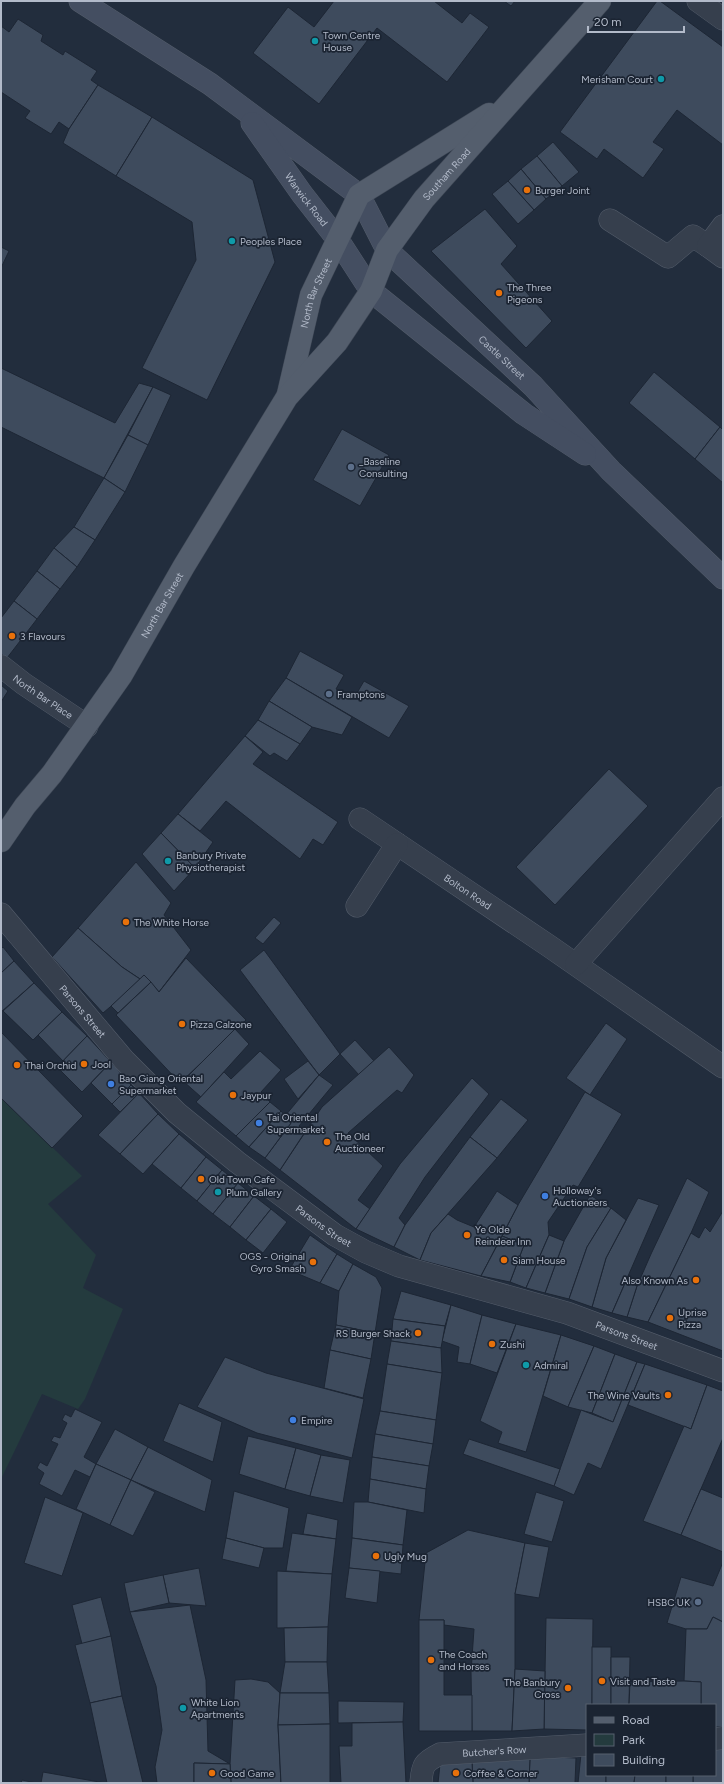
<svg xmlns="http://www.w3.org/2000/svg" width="724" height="1784" font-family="Figtree,sans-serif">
<rect width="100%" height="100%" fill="#222d3d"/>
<path fill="#243b3e" d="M1,1098L82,1176L48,1204L96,1255L83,1288L123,1309L85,1399L78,1409L42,1394L2,1477Z"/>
<g fill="#3e4b5d" stroke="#1d2634">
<path d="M334,1H434L462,23L470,13L489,27L447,82L377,28L319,104L253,53L288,7L314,27Z"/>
<path d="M504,1H515L511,6Z"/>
<path d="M657,1H660L723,47V145L677,110L653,142L664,149L643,178L604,149L597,159L560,132Z"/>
<path d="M18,19L43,35L41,41L63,55L65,51L97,71L91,80L98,85L69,129L59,122L51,134L25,118L30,111L1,92V26L9,32Z"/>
<path d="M98,85L152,117L116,176L63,143L69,129Z"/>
<path d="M152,117L253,180L275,262L207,400L142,368L196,260L192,222L116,176Z"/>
<path d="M553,142L579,172L562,186L537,156Z"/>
<path d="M537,156L562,186L546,199L521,169Z"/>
<path d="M521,169L546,199L534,210L508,181Z"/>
<path d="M508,181L534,210L518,224L492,194Z"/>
<path d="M485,209L517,246L501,264L552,321L526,348L431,251Z"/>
<path d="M1,247L9,251L1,268Z"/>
<path d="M1,368L115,423L139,383L153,387L104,478L1,427Z"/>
<path d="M654,372L720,427L695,459L629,403Z"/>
<path d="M153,387L171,395L148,445L128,435Z"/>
<path d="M720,427L723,430V483L695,459Z"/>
<path d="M342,429L389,455L360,506L313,480Z"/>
<path d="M128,435L148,445L125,492L104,478Z"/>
<path d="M104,478L125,492L95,540L74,527Z"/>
<path d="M74,527L95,540L77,567L54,548Z"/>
<path d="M54,548L77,567L60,589L37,571Z"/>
<path d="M37,571L60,589L37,619L14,601Z"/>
<path d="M14,601L37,619L7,658L1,654V618Z"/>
<path d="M300,651L344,675L336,689L354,698L364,681L409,706L389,738L286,678Z"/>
<path d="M286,678L352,717L342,735L312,727L269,701Z"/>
<path d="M1,685L8,691L1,702Z"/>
<path d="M269,701L312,727L300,744L258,720Z"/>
<path d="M258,720L300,744L287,761L274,753L270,756L245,736Z"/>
<path d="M245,736L263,752L253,764L338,822L323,845L313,839L300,859L226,801L200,831L178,814Z"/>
<path d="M609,769L648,806L555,905L516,867Z"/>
<path d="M178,814L213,842L195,868L161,833Z"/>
<path d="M161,833L195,868L174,891L142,854Z"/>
<path d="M136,862L171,903L164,915L191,950L159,992L144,975L140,979L122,967L78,928Z"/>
<path d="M274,917L281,923L263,944L255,938Z"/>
<path d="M78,928L122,967L140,979L123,996L103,1013L52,957Z"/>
<path d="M3,947L14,961L1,973V949Z"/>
<path d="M264,950L340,1054L319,1075L240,970Z"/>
<path d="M186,958L246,1020L180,1083L116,1015L151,982L159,992Z"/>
<path d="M14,961L34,983L1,1012V973Z"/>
<path d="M144,975L151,982L118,1013L111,1006Z"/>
<path d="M34,983L62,1012L33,1040L3,1011Z"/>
<path d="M62,1012L87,1036L63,1061L38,1035Z"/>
<path d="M606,1023L627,1039L590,1095L566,1078Z"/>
<path d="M235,1029L249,1044L201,1097L183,1081Z"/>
<path d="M1,1032L83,1116L52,1148L1,1098Z"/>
<path d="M87,1036L111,1062L82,1092L57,1067Z"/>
<path d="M355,1040L374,1061L359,1075L340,1054Z"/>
<path d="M389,1047L414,1075L402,1093L397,1090L348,1133L383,1166L358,1200L370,1209L356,1229L280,1170L322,1107Z"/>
<path d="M260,1051L281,1070L261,1092L270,1102L236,1136L196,1102L224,1072L231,1079Z"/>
<path d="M308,1061L319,1075L298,1099L284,1079Z"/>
<path d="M111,1062L131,1085L112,1104L91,1083Z"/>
<path d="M319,1075L333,1085L299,1126L305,1132L280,1170L265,1158L291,1123L285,1116Z"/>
<path d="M472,1078L489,1094L425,1177L399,1218L405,1225L394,1247L356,1229L400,1164Z"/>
<path d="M131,1085L139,1093L120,1112L112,1104Z"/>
<path d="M585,1092L622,1114L578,1187L573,1185L548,1222L549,1235L526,1288L510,1282L524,1245L502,1236L518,1205Z"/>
<path d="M139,1093L158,1114L120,1154L98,1135Z"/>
<path d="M501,1099L528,1120L497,1158L470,1137Z"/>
<path d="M270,1102L281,1111L249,1147L236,1136Z"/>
<path d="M281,1111L291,1123L265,1158L249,1147Z"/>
<path d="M158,1114L179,1134L143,1174L120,1154Z"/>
<path d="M179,1134L206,1157L181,1188L152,1164Z"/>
<path d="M470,1137L497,1158L431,1233L420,1260L394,1247L405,1225Z"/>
<path d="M206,1157L222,1170L197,1201L181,1188Z"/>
<path d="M222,1170L238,1183L213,1214L197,1201Z"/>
<path d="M687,1178L709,1192L691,1233L648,1322L627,1317L637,1286L651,1254Z"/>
<path d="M238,1183L254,1196L230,1227L213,1214Z"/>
<path d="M497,1191L518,1205L481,1276L420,1260L431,1233L448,1214L457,1220L474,1227Z"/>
<path d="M590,1195L611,1208L587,1247L569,1299L545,1293L564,1241Z"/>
<path d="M254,1196L271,1209L246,1240L230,1227Z"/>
<path d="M638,1198L659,1205L612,1313L592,1307L606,1258Z"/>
<path d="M611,1208L626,1220L606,1258L592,1307L569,1299L587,1247Z"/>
<path d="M271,1209L287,1222L263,1253L246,1240Z"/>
<path d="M723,1211V1351L648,1322L691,1233L699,1238L705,1227L710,1232Z"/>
<path d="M310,1235L337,1254L320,1283L289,1270Z"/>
<path d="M549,1235L564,1241L545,1293L526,1288Z"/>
<path d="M502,1236L524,1245L510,1282L481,1276Z"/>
<path d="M337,1254L353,1264L339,1291L320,1283Z"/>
<path d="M353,1264L376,1277L382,1288L375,1333L336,1325L339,1291Z"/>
<path d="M626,1281L637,1286L627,1317L612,1313Z"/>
<path d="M401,1291L451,1305L445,1326L393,1319Z"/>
<path d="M451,1305L482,1315L470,1364L457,1362L459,1347L442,1341Z"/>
<path d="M482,1315L516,1324L497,1373L470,1364Z"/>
<path d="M393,1319L445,1326L441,1348L391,1341Z"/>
<path d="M516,1324L561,1335L526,1452L498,1443L502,1432L480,1421Z"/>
<path d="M336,1325L375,1333L371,1359L330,1350Z"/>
<path d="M561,1335L594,1346L568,1407L543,1396Z"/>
<path d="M391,1341L441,1348L442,1373L387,1364Z"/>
<path d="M594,1346L615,1354L592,1413L568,1407Z"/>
<path d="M330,1350L371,1359L363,1398L324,1388Z"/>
<path d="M615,1354L637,1362L613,1422L592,1413Z"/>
<path d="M225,1357L266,1373L364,1399L352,1458L257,1433L197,1407Z"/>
<path d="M637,1362L645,1364L601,1469L588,1463L574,1495L554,1486L581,1410L613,1422Z"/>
<path d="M387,1364L442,1373L436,1420L380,1411Z"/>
<path d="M645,1364L707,1385L691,1429L628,1405Z"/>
<path d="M707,1385L723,1391V1438L681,1535L643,1521L684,1426L691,1429Z"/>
<path d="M179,1403L222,1422L213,1462L163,1441Z"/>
<path d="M75,1409L102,1422L84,1457L96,1464L90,1477L75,1470L62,1496L39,1484L44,1473L37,1468L40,1462L47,1466L58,1444L51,1441L54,1436L60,1438L67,1423L62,1420L65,1414L71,1417Z"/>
<path d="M380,1411L436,1420L433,1444L375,1434Z"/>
<path d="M115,1429L148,1447L131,1480L96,1464Z"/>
<path d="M375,1434L433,1444L429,1466L372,1457Z"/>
<path d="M248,1436L296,1448L285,1489L239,1474Z"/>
<path d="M469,1439L560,1469L554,1486L463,1454Z"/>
<path d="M148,1447L212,1480L205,1512L131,1480Z"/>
<path d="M296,1448L321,1455L310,1496L285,1489Z"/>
<path d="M321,1455L350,1460L343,1503L310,1496Z"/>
<path d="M372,1457L429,1466L426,1489L370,1479Z"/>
<path d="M96,1464L131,1480L110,1525L76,1509Z"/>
<path d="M370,1479L426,1489L424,1513L368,1502Z"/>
<path d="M131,1480L155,1492L133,1536L110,1525Z"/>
<path d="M701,1489L723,1498V1552L681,1535Z"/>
<path d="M234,1491L289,1508L283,1548H264L226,1538Z"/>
<path d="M536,1492L564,1501L552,1542L524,1534Z"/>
<path d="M45,1497L83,1513L62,1576L24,1563Z"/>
<path d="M354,1502H368L407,1510L403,1545L352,1538Z"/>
<path d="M307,1513L338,1520L336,1539L303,1534Z"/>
<path d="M468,1530L525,1543L515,1594V1669L512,1731H472L471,1672L474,1629L444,1625V1620H419L426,1553Z"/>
<path d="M292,1533L336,1539L332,1574L286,1571Z"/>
<path d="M226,1538L264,1548L259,1568L222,1559Z"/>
<path d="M352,1538L403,1545L401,1574L349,1568Z"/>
<path d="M525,1543L549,1547L539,1598L515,1594Z"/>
<path d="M723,1562V1622L713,1617L707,1629H686L667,1623L681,1577L713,1586Z"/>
<path d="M199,1568L206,1606L169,1603L163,1575Z"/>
<path d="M349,1568L380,1571L377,1603L345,1598Z"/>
<path d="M277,1571L332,1574L328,1627L277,1628Z"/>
<path d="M163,1575L169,1603L130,1612L124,1583Z"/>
<path d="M101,1597L111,1636L82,1644L72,1605Z"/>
<path d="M190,1605L206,1680L208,1751L230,1764L194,1763V1783H157L155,1767L162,1730L156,1686L130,1612Z"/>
<path d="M713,1617L723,1622V1727H715V1705H701V1682L684,1681L686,1629H707Z"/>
<path d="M546,1618L593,1619L592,1705H587V1730L544,1729Z"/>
<path d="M419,1620H444V1695H472V1731H419Z"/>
<path d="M328,1627L327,1662H285L284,1628Z"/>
<path d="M111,1636L122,1696L90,1703L75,1645Z"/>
<rect x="592" y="1647" width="19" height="58"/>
<path d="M611,1657H630L629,1705H611Z"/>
<path d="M285,1662H327L329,1693H280Z"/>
<path d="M515,1669L545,1671L544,1729L512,1731Z"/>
<path d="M251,1679L268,1682L280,1693L278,1725L281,1783H231L230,1764L235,1680Z"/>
<path d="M684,1681L701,1682V1705H629L630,1682Z"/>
<path d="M280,1693H329L330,1724L278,1725Z"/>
<path d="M122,1696L143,1783H107L90,1703Z"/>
<path d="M338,1701L404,1702L403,1722L338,1723Z"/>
<path d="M403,1722L406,1783H341L339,1746H352V1723Z"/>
<path d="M330,1724V1783H281L278,1725Z"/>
<path d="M715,1744H723V1783H693V1775H715Z"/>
<path d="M581,1754H587V1775H606V1783H578Z"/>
<path d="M530,1756L576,1758L575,1783H529Z"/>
<path d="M530,1758L529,1783H473L472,1762Z"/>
<path d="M472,1762L473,1783H438L440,1764Z"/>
<path d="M194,1763L230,1764L231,1783H194Z"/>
<path d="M43,1772L105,1783H41Z"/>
<path d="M606,1775H635L634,1783H606Z"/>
<path d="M635,1775H666V1783H634Z"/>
<rect x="666" y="1775" width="27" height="8"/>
<path d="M22,1780L36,1783H21Z"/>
</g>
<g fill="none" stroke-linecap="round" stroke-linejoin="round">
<defs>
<g id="street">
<path d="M698,1L723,19"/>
<path d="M610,220L668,257L693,236L708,246"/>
<path d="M723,226L708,246L723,257"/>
<path id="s1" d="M1,666L24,684L87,726"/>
<path id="s2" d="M360,819L549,946L723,1067"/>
<path d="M357,906L397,844"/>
<path id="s3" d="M1,914L124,1060L177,1113L237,1162L335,1235L366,1252L399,1266L567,1313L723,1371"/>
<path d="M576,964L723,798"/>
<path d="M715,1739L723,1738"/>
<path id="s4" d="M421,1783C422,1765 424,1762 440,1754L587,1745"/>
</g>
<g id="secondary">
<path id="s5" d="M80,1L210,84L359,195L387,250L533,386L611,471L723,578"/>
<path id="s6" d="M252,123L302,194L338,240L371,291L524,414L585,454"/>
</g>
<g id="primary">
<path id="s7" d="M288,394L311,295L359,195L489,114"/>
<path id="s8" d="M1,841L25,806L52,774L121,676L184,566L287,397L337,342L371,291L387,250L424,199L600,1"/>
</g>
</defs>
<use href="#street" stroke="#545d6b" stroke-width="23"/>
<use href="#secondary" stroke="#545d6b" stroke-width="23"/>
<use href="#primary" stroke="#3f4856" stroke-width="23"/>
<use href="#street" stroke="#363f4d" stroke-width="22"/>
<use href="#secondary" stroke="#444e61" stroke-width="22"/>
<use href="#primary" stroke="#545e6d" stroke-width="22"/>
</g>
<g fill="#0f9aa8" stroke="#1b2432" stroke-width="1.5">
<circle cx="315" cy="41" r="4"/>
<circle cx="661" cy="79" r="4"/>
<circle cx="232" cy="241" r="4"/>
<circle cx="168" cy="861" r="4"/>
<circle cx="218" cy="1192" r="4"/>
<circle cx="526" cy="1365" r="4"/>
<circle cx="183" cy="1708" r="4"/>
</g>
<g fill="#e8710a" stroke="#1b2432" stroke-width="1.5">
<circle cx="527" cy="190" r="4"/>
<circle cx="499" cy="293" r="4"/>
<circle cx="12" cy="636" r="4"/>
<circle cx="126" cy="922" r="4"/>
<circle cx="182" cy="1024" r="4"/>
<circle cx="84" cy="1064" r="4"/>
<circle cx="17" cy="1065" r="4"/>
<circle cx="233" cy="1095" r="4"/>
<circle cx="327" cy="1142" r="4"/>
<circle cx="201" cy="1179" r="4"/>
<circle cx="467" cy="1235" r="4"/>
<circle cx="504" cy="1260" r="4"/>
<circle cx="313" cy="1262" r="4"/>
<circle cx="696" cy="1280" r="4"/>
<circle cx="670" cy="1318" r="4"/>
<circle cx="418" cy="1333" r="4"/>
<circle cx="492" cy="1344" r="4"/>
<circle cx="668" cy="1395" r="4"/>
<circle cx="376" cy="1556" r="4"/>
<circle cx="431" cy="1660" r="4"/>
<circle cx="602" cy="1681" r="4"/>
<circle cx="568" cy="1688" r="4"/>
<circle cx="212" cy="1773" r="4"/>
<circle cx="456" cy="1773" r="4"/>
</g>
<g fill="#5c6f8a" stroke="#1b2432" stroke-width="1.5">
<circle cx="351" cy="467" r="4"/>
<circle cx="329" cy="694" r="4"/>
<circle cx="698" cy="1602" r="4"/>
</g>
<g fill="#3f7fe0" stroke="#1b2432" stroke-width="1.5">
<circle cx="111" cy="1084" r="4"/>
<circle cx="259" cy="1123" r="4"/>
<circle cx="545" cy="1196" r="4"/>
<circle cx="293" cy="1420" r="4"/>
</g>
<g text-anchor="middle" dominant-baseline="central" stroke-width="3.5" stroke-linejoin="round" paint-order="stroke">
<g font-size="10" fill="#b2bac9" stroke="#1b2432" text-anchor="start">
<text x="323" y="35">Town Centre<tspan x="323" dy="12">House</tspan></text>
<text x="653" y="79" text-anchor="end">Merisham Court</text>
<text x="535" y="190">Burger Joint</text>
<text x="240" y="241">Peoples Place</text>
<text x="507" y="287">The Three<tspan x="507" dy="12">Pigeons</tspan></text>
<text x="359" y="461">_Baseline<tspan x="359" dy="12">Consulting</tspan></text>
<text x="20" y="636">3 Flavours</text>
<text x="337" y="694">Framptons</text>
<text x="176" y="855">Banbury Private<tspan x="176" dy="12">Physiotherapist</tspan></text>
<text x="134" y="922">The White Horse</text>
<text x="190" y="1024">Pizza Calzone</text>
<text x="92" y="1064">Jool</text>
<text x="25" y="1065">Thai Orchid</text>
<text x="119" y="1078">Bao Giang Oriental<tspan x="119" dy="12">Supermarket</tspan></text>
<text x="241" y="1095">Jaypur</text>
<text x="267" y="1117">Tai Oriental<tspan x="267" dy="12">Supermarket</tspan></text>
<text x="335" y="1136">The Old<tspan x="335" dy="12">Auctioneer</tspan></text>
<text x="209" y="1179">Old Town Cafe</text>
<text x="553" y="1190">Holloway's<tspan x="553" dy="12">Auctioneers</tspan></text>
<text x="226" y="1192">Plum Gallery</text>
<text x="475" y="1229">Ye Olde<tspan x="475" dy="12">Reindeer Inn</tspan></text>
<text x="305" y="1256" text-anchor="end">OGS - Original<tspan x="305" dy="12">Gyro Smash</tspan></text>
<text x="512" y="1260">Siam House</text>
<text x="688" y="1280" text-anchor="end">Also Known As</text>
<text x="678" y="1312">Uprise<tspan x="678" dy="12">Pizza</tspan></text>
<text x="410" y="1333" text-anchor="end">RS Burger Shack</text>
<text x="500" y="1344">Zushi</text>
<text x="534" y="1365">Admiral</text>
<text x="660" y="1395" text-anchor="end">The Wine Vaults</text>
<text x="301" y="1420">Empire</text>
<text x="384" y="1556">Ugly Mug</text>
<text x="690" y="1602" text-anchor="end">HSBC UK</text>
<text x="439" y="1654">The Coach<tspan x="439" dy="12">and Horses</tspan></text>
<text x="610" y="1681">Visit and Taste</text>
<text x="560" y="1682" text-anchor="end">The Banbury<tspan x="560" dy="12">Cross</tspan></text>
<text x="191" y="1702">White Lion<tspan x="191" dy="12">Apartments</tspan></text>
<text x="220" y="1773">Good Game</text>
<text x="464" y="1773">Coffee &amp; Corner</text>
</g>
<g font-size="10" fill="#b2bac9" stroke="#1b2432">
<text stroke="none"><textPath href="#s8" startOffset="805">Southam Road</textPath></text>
<text stroke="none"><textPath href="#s6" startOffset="94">Warwick Road</textPath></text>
<text stroke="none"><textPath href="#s7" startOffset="105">North Bar Street</textPath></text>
<text stroke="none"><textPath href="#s5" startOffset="559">Castle Street</textPath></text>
<text stroke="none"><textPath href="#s8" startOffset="286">North Bar Street</textPath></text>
<text stroke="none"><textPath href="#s1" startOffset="52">North Bar Place</textPath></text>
<text stroke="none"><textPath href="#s2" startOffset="130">Bolton Road</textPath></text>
<text stroke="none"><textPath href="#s3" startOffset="127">Parsons Street</textPath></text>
<text stroke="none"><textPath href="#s3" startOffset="451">Parsons Street</textPath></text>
<text stroke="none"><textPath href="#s3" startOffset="775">Parsons Street</textPath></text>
<text stroke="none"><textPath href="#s4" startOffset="92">Butcher's Row</textPath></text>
</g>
</g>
<rect width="724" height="1784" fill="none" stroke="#b2bac9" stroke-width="4"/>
<rect x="586" y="1704" width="130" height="72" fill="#1b2432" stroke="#57606e"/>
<rect x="594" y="1717" width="20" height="6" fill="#545e6d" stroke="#57606e"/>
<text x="622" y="1724" font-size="12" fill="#b2bac9">Road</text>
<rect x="594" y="1734" width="20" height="12" fill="#243b3e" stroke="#57606e"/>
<text x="622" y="1744" font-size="12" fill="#b2bac9">Park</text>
<rect x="594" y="1754" width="20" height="12" fill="#3e4b5d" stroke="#57606e"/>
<text x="622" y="1764" font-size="12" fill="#b2bac9">Building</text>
<path d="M588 26v6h96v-6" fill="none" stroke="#b2bac9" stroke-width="2"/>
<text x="594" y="26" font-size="12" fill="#b2bac9" stroke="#1b2432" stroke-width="3" paint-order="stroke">20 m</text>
</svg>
